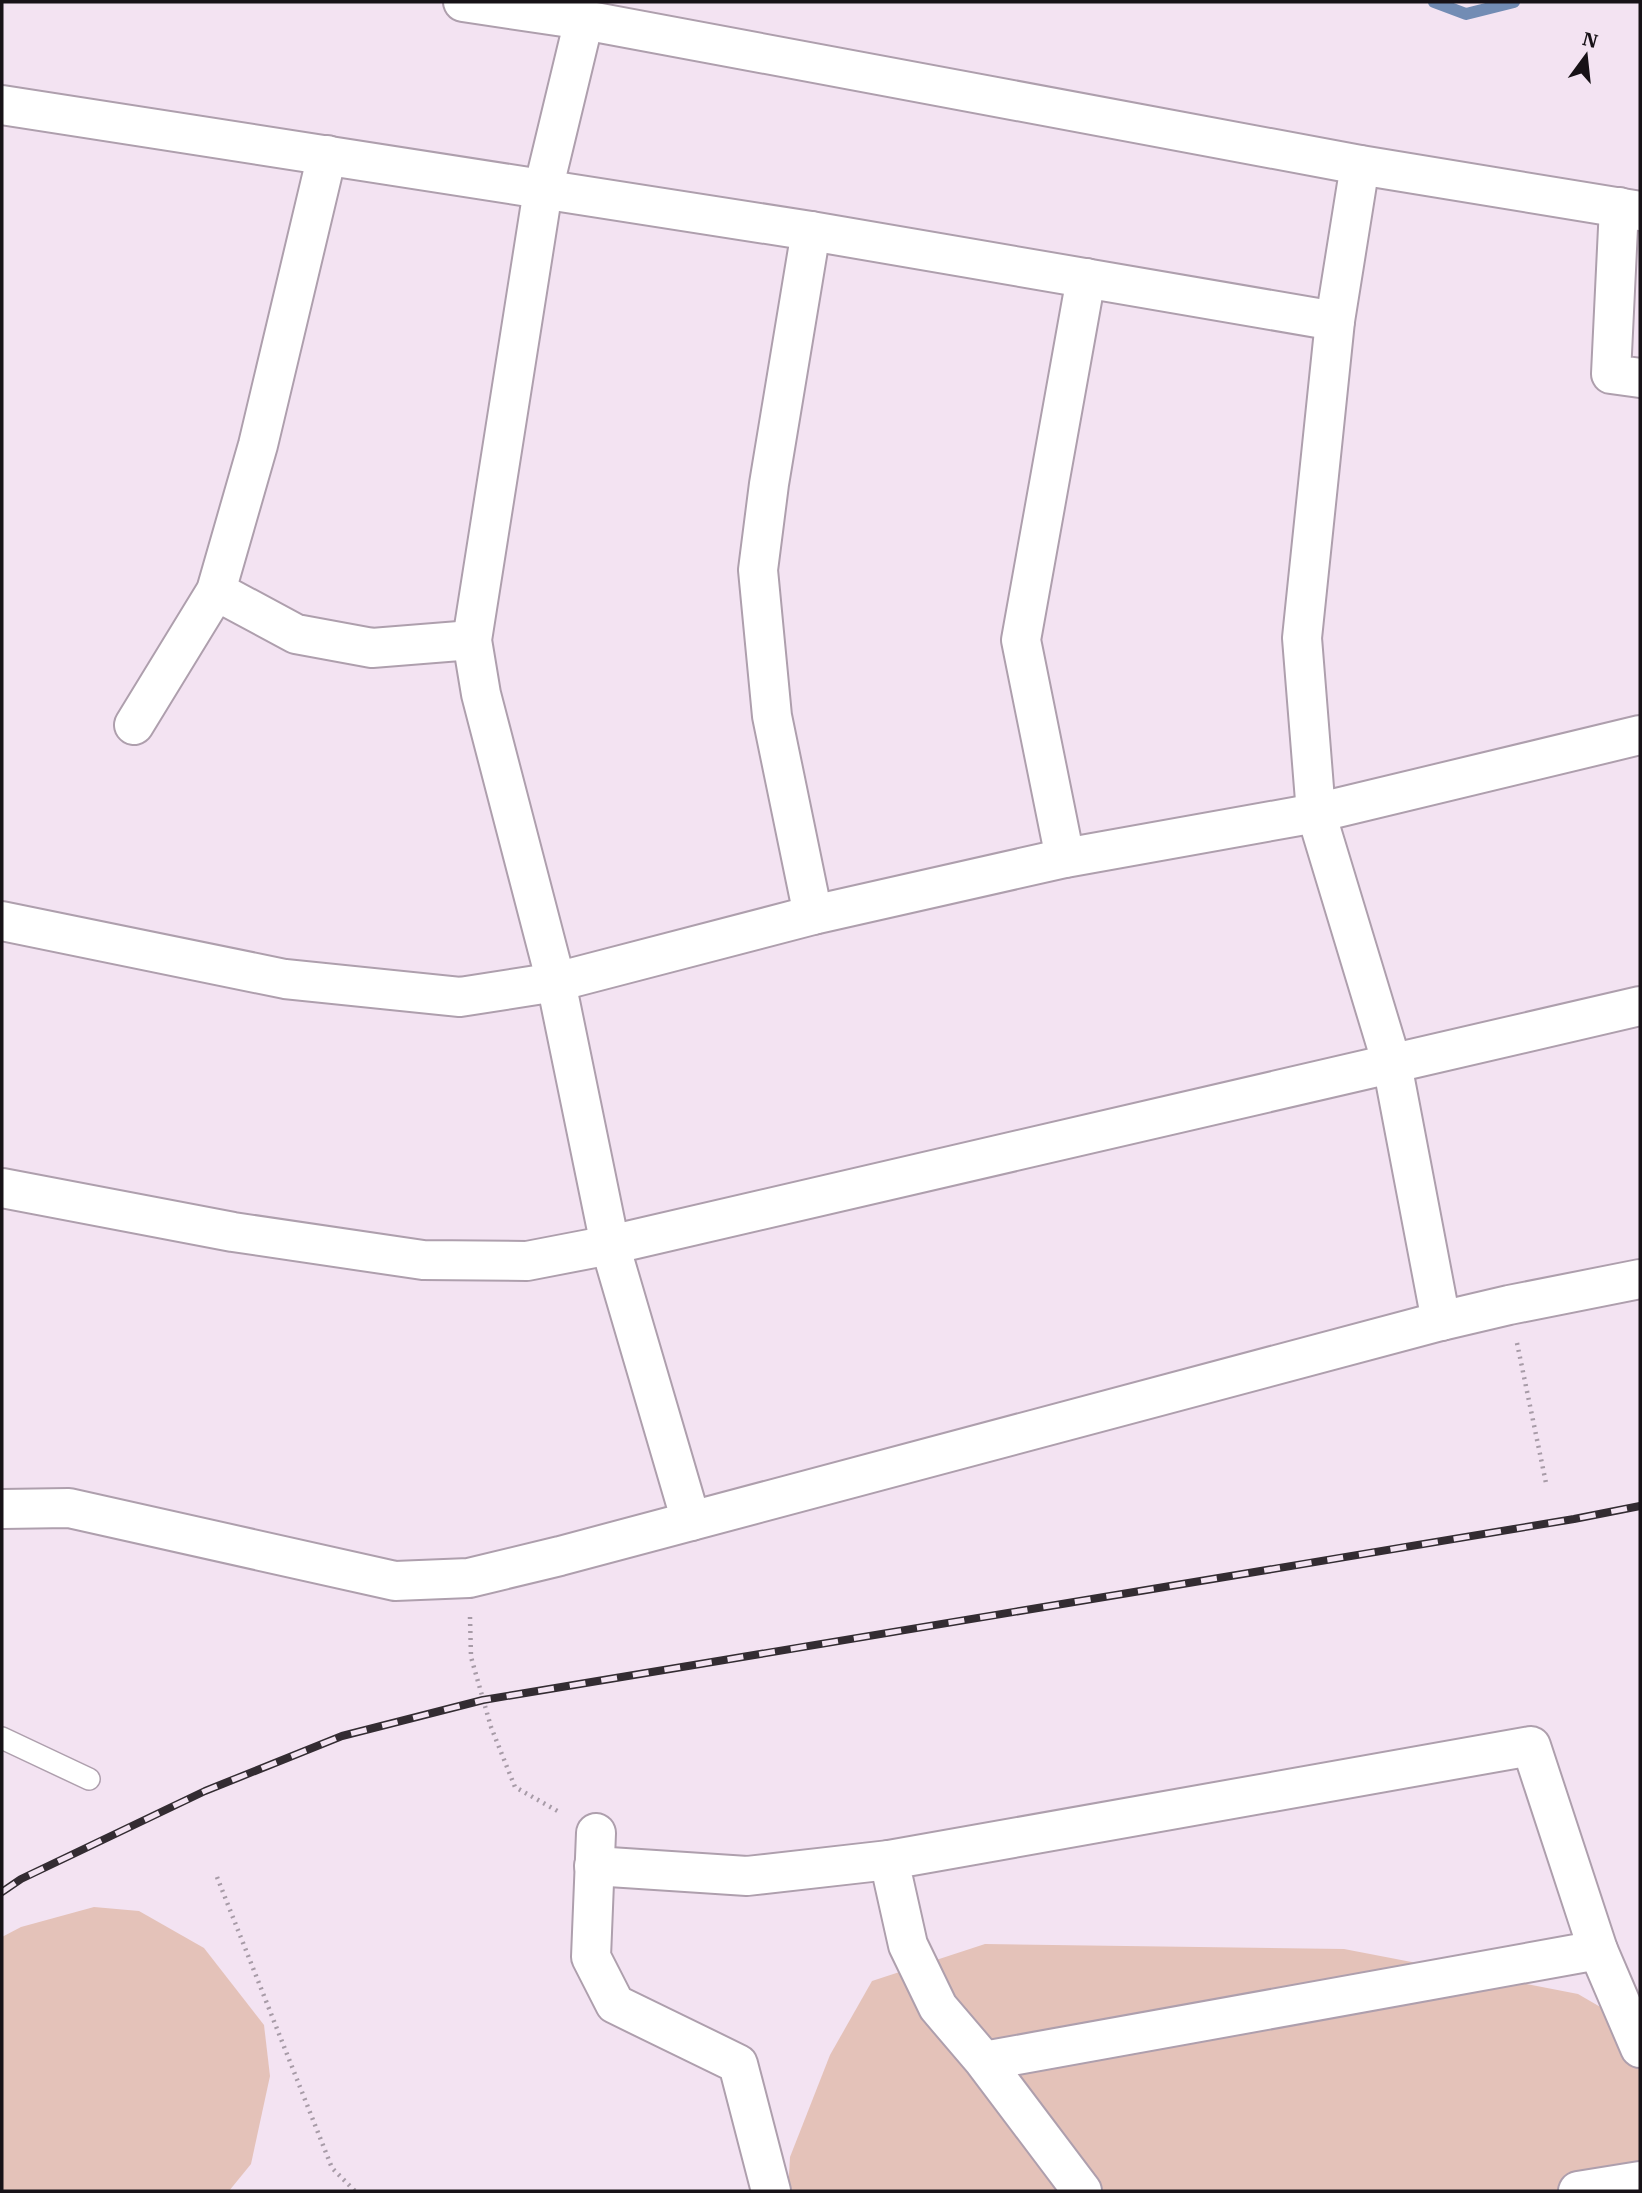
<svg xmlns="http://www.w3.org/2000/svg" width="1642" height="2193" font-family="'IBM Plex Serif',serif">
<rect width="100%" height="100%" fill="#f3e3f2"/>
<g fill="#e4c2b9">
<path d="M94,1907L139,1911L204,1948L264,2025L270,2076L251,2164L229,2191H2V1937L21,1927Z"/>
<path d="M985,1944L1344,1949L1578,1994L1640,2030V2191H788L790,2157L830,2055L872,1981Z"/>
</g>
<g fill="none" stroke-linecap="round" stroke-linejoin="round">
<path stroke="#728cb4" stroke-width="12" d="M1434,2L1466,14L1514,2"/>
<defs>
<path id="lane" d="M2,1738L89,1779"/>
<g id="street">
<path d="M584,20L543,190L472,640L481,694L556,982L610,1245L691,1521"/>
<path d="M2,105L811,231L1335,321"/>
<path d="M1360,165L1335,321L1302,638L1316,813L1392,1064L1441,1321"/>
<path d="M1619,207L1611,374L1640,378"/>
<path d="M811,231L769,484L758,570L772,716L813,915"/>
<path d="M216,591L296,634L372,648L472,640"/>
<path d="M134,725L216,591L258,445L327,155"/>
<path d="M1065,858L1021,640L1086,278"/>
<path d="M2,921L285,979L460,997L556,982L813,915L1065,858L1316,813L1640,735"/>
<path d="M2,1509L69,1508L395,1581L469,1578L560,1556L1441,1321L1509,1305L1640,1279"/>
<path d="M596,1833L591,1957L615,2004L738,2064L771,2191"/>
<path d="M594,1866L747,1876L889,1860"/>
<path d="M1598,1950L1640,2048"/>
<path d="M984,2061L1598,1950L1531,1746L889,1860L908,1945L938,2007L984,2061L1082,2191"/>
<path d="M1578,2191L1640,2181"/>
</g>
<g id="secondary">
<path d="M463,2L584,20L1360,165L1640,211"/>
<path d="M2,1188L233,1232L423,1260L527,1261L610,1245L1640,1006"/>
</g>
</defs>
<use href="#lane" stroke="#ae9fad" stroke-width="24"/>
<use href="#street" stroke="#ae9fad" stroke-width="42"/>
<use href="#secondary" stroke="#ae9fad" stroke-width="42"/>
<g stroke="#a79ba7" stroke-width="4.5" stroke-dasharray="2 5" stroke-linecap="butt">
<path d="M1517,1343L1546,1483"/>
<path d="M470,1617L471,1657L491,1727L515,1787L561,1813"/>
<path d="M217,1877L332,2168L355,2191"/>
</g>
<use href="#lane" stroke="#fff" stroke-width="21"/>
<use href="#street" stroke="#fff" stroke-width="38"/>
<use href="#secondary" stroke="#fff" stroke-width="38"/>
<defs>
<path id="rail" d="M2,1892L21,1879L205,1791L342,1736L483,1700L1574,1519L1640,1506"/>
</defs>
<use href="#rail" stroke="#332c32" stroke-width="8"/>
<use href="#rail" stroke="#f3e3f2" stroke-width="5" stroke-dasharray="16" stroke-linecap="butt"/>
</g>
<rect width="1642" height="2193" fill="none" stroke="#171217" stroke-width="7"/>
<g transform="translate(1586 56) rotate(15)" stroke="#f3e3f2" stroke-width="5" paint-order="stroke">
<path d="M0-5L12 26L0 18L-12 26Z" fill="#171217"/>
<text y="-10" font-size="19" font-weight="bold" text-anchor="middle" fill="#171217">N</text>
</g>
</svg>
